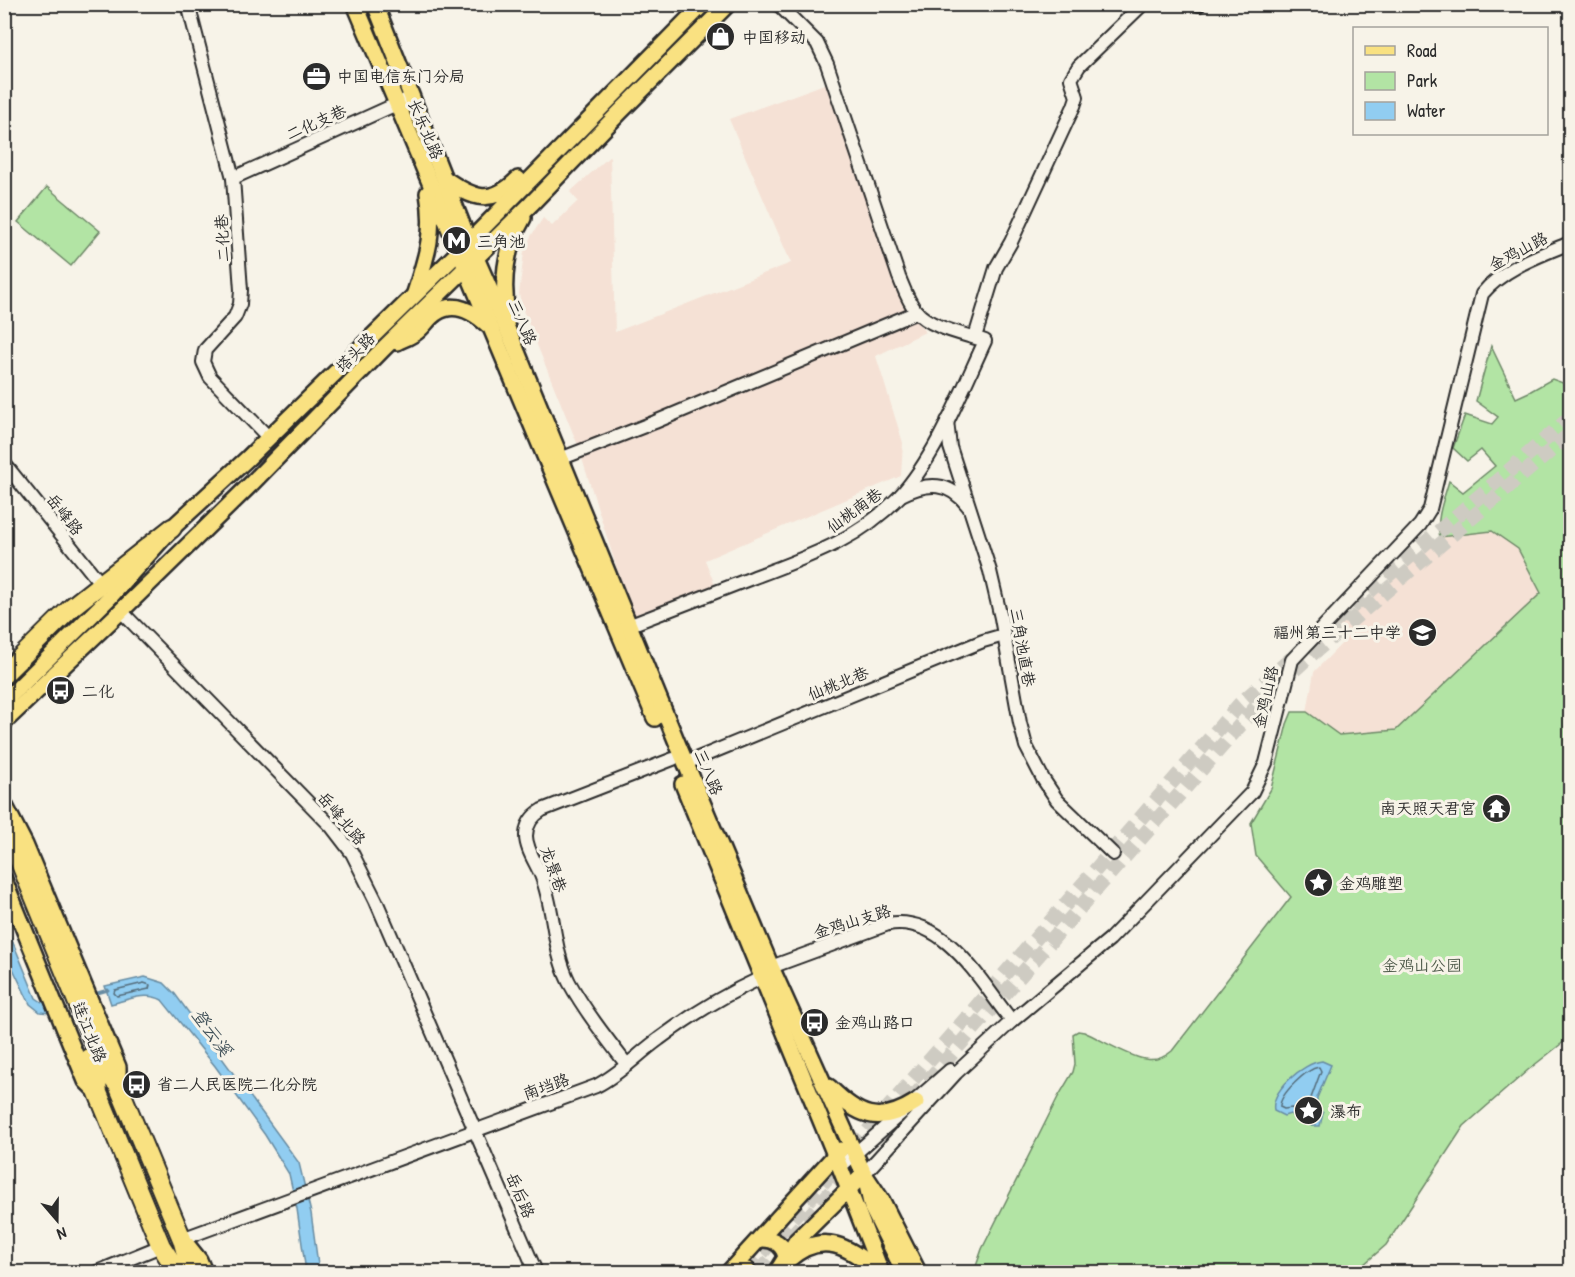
<svg xmlns="http://www.w3.org/2000/svg" width="1575" height="1277" font-family="'Patrick Hand','LXGW WenKai TC',sans-serif">
<rect width="100%" height="100%" fill="#f7f3e8"/>
<filter id="ink" filterUnits="userSpaceOnUse"><feTurbulence type="fractalNoise" baseFrequency=".0167" numOctaves="2"/><feDisplacementMap in="SourceGraphic" scale="12" xChannelSelector="R" yChannelSelector="G"/><feConvolveMatrix kernelMatrix="1 2 1 2 8 2 1 2 1" color-interpolation-filters="sRGB"/></filter>
<g filter="url(#ink)">
<g fill="#f5e1d5">
<path d="M830,82L907,307L925,332L876,356L903,443L901,476L705,560L715,585L632,616L577,443L522,308L519,294L524,252L531,236L543,218L552,226L578,201L570,192L610,156L615,332L791,263L729,119Z"/>
<path d="M1492,531L1518,549L1541,593L1396,730L1339,735L1307,712L1314,672L1348,637L1339,627L1350,616L1440,537Z"/>
</g>
<g fill="#b2e4a4" stroke="#6e8868" stroke-width="1.5">
<path d="M47,187L100,231L71,266L18,222Z"/>
<path d="M1491,346L1516,398L1529,392L1552,379L1563,383L1570,399V1037L1528,1070L1464,1126L1386,1245L1355,1272H974L982,1249L1058,1097L1073,1072L1075,1064L1073,1034L1078,1031L1084,1032C1100,1039 1130,1057 1145,1059C1155,1061 1165,1057 1172,1051L1291,897L1256,856L1251,823L1271,789L1287,724L1292,712H1307L1339,735L1396,730L1541,593L1518,549L1492,531L1440,537C1435,520 1444,498 1449,481L1463,492L1495,466L1481,450L1467,461L1453,448L1465,415L1492,424L1498,417L1476,401Z"/>
</g>
<g fill="#91cdf1" stroke="#688ca2" stroke-width="1.5">
<path d="M4,921L36,998L42,1002L50,1001V1013L40,1012L30,1004L5,952Z"/>
<path d="M145,977L164,983L175,994L299,1163L311,1213L319,1272H306L297,1209L289,1174L265,1135L215,1066L162,1000C146,991 127,1000 111,1004L105,986Z"/>
<path d="M1322,1061L1331,1065L1317,1098V1107L1323,1113L1320,1126H1312L1290,1114L1284,1116L1274,1111C1270,1091 1303,1063 1322,1061Z"/>
</g>
<g fill="none" stroke-linecap="round" stroke-linejoin="round">
<g stroke="#546c7a" stroke-width="1.5">
<path d="M144,983L150,985L149,989L117,996L114,993L115,990Z"/>
<path d="M1319,1067L1321,1071L1311,1098L1314,1117L1311,1118L1292,1108L1284,1109L1280,1107C1279,1095 1306,1069 1319,1067Z"/>
</g>
<path stroke="#688ca2" stroke-width="3" d="M94,994L108,990"/>
<g stroke="#cecbc2" stroke-width="15" stroke-dasharray="15 8" stroke-linecap="butt">
<path d="M1334,622L1570,418"/>
<path d="M912,1099L1264,698L1305,660L1570,434"/>
<path d="M747,1270L1240,704L1300,651"/>
<path d="M760,1272L865,1153"/>
</g>
<defs>
<g id="minor">
<path d="M188,4L233,178L241,290L240,304L235,317L205,350L203,362L210,377L269,438"/>
<path d="M1198,4L1199,5"/>
<path d="M233,178L412,97"/>
<path d="M975,337L996,268L1011,242L1074,106L1077,97L1071,79L1079,66L1143,4"/>
<path d="M947,421L950,447L990,571L1001,618L1020,723L1026,746L1043,779L1057,800L1113,854"/>
<path d="M560,459L655,422L917,312"/>
<path d="M4,463L101,584"/>
<path d="M901,495C928,482 949,481 968,506"/>
<path d="M121,611L332,827L352,853L376,901L536,1272"/>
<path d="M628,626C670,610 711,594 752,578C807,557 857,541 899,497C936,457 962,390 985,341C965,334 930,328 916,311C908,301 904,289 899,277L827,64L817,43L778,4"/>
<path d="M686,763L983,641L1004,635"/>
<path d="M771,967L888,924C945,914 981,983 1012,1021"/>
<path d="M627,1065C607,1039 585,1011 569,982C552,948 555,909 541,875C536,863 526,849 526,836C526,824 532,816 542,810L673,759"/>
<path d="M840,1167L950,1070"/>
<path d="M864,1174L956,1073L1012,1021L1110,939L1252,792L1266,763L1292,660L1420,525L1430,509L1482,294C1503,268 1541,255 1570,243"/>
<path d="M182,1239L596,1086C620,1074 638,1054 659,1039C691,1015 726,994 763,977"/>
<path d="M97,1272L161,1246"/>
</g>
<g id="major">
<path d="M355,4L655,718"/>
<path d="M375,4L469,242L513,342L678,745L771,967L864,1174L797,1240L777,1272"/>
<path d="M445,179C474,199 491,206 518,179"/>
<path d="M415,293C427,255 435,233 428,193"/>
<path d="M508,319C501,284 505,249 523,218"/>
<path d="M397,342C403,339 409,337 415,333C423,328 428,318 436,313C454,300 474,312 488,325"/>
<path d="M4,702L109,598L172,528L248,458L469,242L703,4"/>
<path d="M4,722L121,611L252,483L384,348L531,204L620,112L728,4"/>
<path d="M683,784L840,1167L881,1272"/>
<path d="M4,804L25,845L118,1067V1085"/>
<path d="M4,880L86,1081L98,1093"/>
<path d="M829,1087C858,1116 878,1126 916,1102"/>
<path d="M864,1174L882,1201L918,1272"/>
<path d="M867,1185L872,1208L904,1272"/>
<path d="M760,1239C774,1238 784,1244 786,1258"/>
<path d="M183,1240L199,1260L204,1272"/>
<path d="M788,1260C822,1229 850,1247 879,1272"/>
<path d="M729,1272L840,1150"/>
<path d="M745,1272L747,1270"/>
</g>
<g id="highway">
<path d="M4,674L73,606L172,528"/>
<path d="M4,823L106,1072L118,1085L182,1239L191,1272"/>
<path d="M89,1058L96,1076L98,1093L161,1246L178,1272"/>
</g>
</defs>
<use href="#minor" stroke="#2b2b2b" stroke-width="16"/>
<use href="#major" stroke="#2b2b2b" stroke-width="20"/>
<use href="#highway" stroke="#2b2b2b" stroke-width="22"/>
<use href="#minor" stroke="#f7f3e8" stroke-width="12"/>
<use href="#major" stroke="#f9e181" stroke-width="15"/>
<use href="#highway" stroke="#f9e181" stroke-width="18"/>
</g>
</g>
<defs>
<symbol id="shop-disc" viewBox="-11 -11 22 22"><circle r="9.5" fill="#2b2b2b" stroke="#f7f3e8"/><path d="M-5-2.5h2.3a2.7 3.5 0 0 1 5.4 0H5L5.5 6h-11ZM-1.5-2.5h3a1.5 2.3 0 0 0-3 0Z" fill="#fff"/></symbol>
<symbol id="office-disc" viewBox="-11 -11 22 22"><circle r="9.5" fill="#2b2b2b" stroke="#f7f3e8"/><path d="M-6-3h4V-5.5h4V-3h4V5H-6ZM-1-4.5V-3h2v-1.5ZM-6 0V1H6V0Z" fill="#fff"/></symbol>
<symbol id="metro-disc" viewBox="-11 -11 22 22"><circle r="9.5" fill="#2b2b2b" stroke="#f7f3e8"/><path d="M-5.5 5V-5H-3L0 0L3-5H5.5V5H3V-.5L0 4L-3-.5V5Z" fill="#fff"/></symbol>
<symbol id="school-disc" viewBox="-11 -11 22 22"><circle r="9.5" fill="#2b2b2b" stroke="#f7f3e8"/><path d="M0-5L7-2L0 1L-7-2ZM-4 1L0 2.5L4 1V4Q0 6-4 4Z" fill="#fff"/></symbol>
<symbol id="bus-disc" viewBox="-11 -11 22 22"><circle r="9.5" fill="#2b2b2b" stroke="#f7f3e8"/><path d="M-5-6H5V4H4V6H2V4H-2V6H-4V4H-5ZM-3.5-4V0h7V-4ZM-3.5 1.2v1.5H-2V1.2ZM2 1.2v1.5H3.5V1.2Z" fill="#fff"/></symbol>
<symbol id="temple-disc" viewBox="-11 -11 22 22"><circle r="9.5" fill="#2b2b2b" stroke="#f7f3e8"/><path d="M0-6L5-2H3V0L6.5 2.5H4V6H1.5V3h-3V6H-4V2.5H-6.5L-3 0V-2H-5Z" fill="#fff"/></symbol>
<symbol id="sight-disc" viewBox="-11 -11 22 22"><circle r="9.5" fill="#2b2b2b" stroke="#f7f3e8"/><path d="M0-6L1.8-2.2L6-1.7L2.9 1.2L3.7 5.4L0 3.3L-3.7 5.4L-2.9 1.2L-6-1.7L-1.8-2.2Z" fill="#fff"/></symbol>
</defs>
<g fill-rule="evenodd">
<use href="#shop-disc" x="704" y="20" width="33" height="33"/>
<use href="#office-disc" x="300" y="60" width="33" height="33"/>
<use href="#metro-disc" x="440" y="224" width="33" height="33"/>
<use href="#school-disc" x="1406" y="616" width="33" height="33"/>
<use href="#bus-disc" x="44" y="674" width="33" height="33"/>
<use href="#temple-disc" x="1480" y="792" width="33" height="33"/>
<use href="#sight-disc" x="1302" y="866" width="33" height="33"/>
<use href="#bus-disc" x="798" y="1006" width="33" height="33"/>
<use href="#bus-disc" x="120" y="1068" width="33" height="33"/>
<use href="#sight-disc" x="1292" y="1094" width="33" height="33"/>
</g>
<g text-anchor="middle" dominant-baseline="central" stroke-width="6" stroke-linejoin="round" paint-order="stroke">
<g font-size="16" fill="#2b2b2b" stroke="#f7f3e8" text-anchor="start">
<text x="742" y="37">中国移动</text>
<text x="337" y="76">中国电信东门分局</text>
<text x="477" y="241">三角池</text>
<text x="1401" y="632" text-anchor="end">福州第三十二中学</text>
<text x="82" y="691">二化</text>
<text x="1476" y="808" text-anchor="end">南天照天君宫</text>
<text x="1339" y="883">金鸡雕塑</text>
<text x="835" y="1022">金鸡山路口</text>
<text x="157" y="1084">省二人民医院二化分院</text>
<text x="1330" y="1111">瀑布</text>
</g>
<g font-size="16" fill="#2b2b2b" stroke="#f7f3e8">
<text transform="translate(316 122) rotate(-24)">二化支巷</text>
<text transform="translate(426 129) rotate(67)">长乐北路</text>
<text transform="translate(222 238) rotate(-93)">二化巷</text>
<text transform="translate(1518 251) rotate(-28)">金鸡山路</text>
<text transform="translate(523 322) rotate(67)">三八路</text>
<text transform="translate(355 352) rotate(-46)">塔头路</text>
<text transform="translate(854 510) rotate(-36)">仙桃南巷</text>
<text transform="translate(65 514) rotate(52)">岳峰路</text>
<text transform="translate(1023 647) rotate(80)">三角池直巷</text>
<text transform="translate(838 683) rotate(-22)">仙桃北巷</text>
<text transform="translate(1265 697) rotate(-77)">金鸡山路</text>
<text transform="translate(709 772) rotate(67)">三八路</text>
<text transform="translate(342 818) rotate(50)">岳峰北路</text>
<text transform="translate(554 869) rotate(70)">龙景巷</text>
<text transform="translate(852 921) rotate(-17)">金鸡山支路</text>
<text transform="translate(90 1032) rotate(68)">连江北路</text>
<text transform="translate(546 1086) rotate(-20)">南垱路</text>
<text transform="translate(521 1195) rotate(67)">岳后路</text>
</g>
<g font-size="16" fill="#4d5949" stroke="#f7f3e8">
<text x="1422" y="965">金鸡山公园</text>
</g>
<g font-size="18" font-style="italic" fill="#44545c" stroke="#f7f3e8">
<text transform="translate(212 1032) rotate(54)">登云溪</text>
</g>
</g>
<rect width="1575" height="1277" fill="none" stroke="#f7f3e8" stroke-width="24"/>
<rect x="12" y="12" width="1551" height="1253" fill="none" stroke="#2b2b2b" stroke-width="2" filter="url(#ink)"/>
<rect x="1353" y="27" width="195" height="108" fill="#f7f3e8" stroke="#a5a39c" stroke-width="1.5"/>
<rect x="1365" y="46" width="30" height="9" fill="#f9e181" stroke="#a5a39c" stroke-width="1.5"/>
<text x="1407" y="57" font-size="18" fill="#2b2b2b">Road</text>
<rect x="1365" y="72" width="30" height="18" fill="#b2e4a4" stroke="#a5a39c" stroke-width="1.5"/>
<text x="1407" y="87" font-size="18" fill="#2b2b2b">Park</text>
<rect x="1365" y="102" width="30" height="18" fill="#91cdf1" stroke="#a5a39c" stroke-width="1.5"/>
<text x="1407" y="117" font-size="18" fill="#2b2b2b">Water</text>
<g transform="translate(57 1220) rotate(160)" stroke="#f7f3e8" stroke-width="4.5" paint-order="stroke">
<path d="M0-4.5L10 22L0 15L-10 22Z" fill="#2b2b2b"/>
<text y="-9" font-size="16" font-weight="bold" text-anchor="middle" fill="#2b2b2b">N</text>
</g>
</svg>
